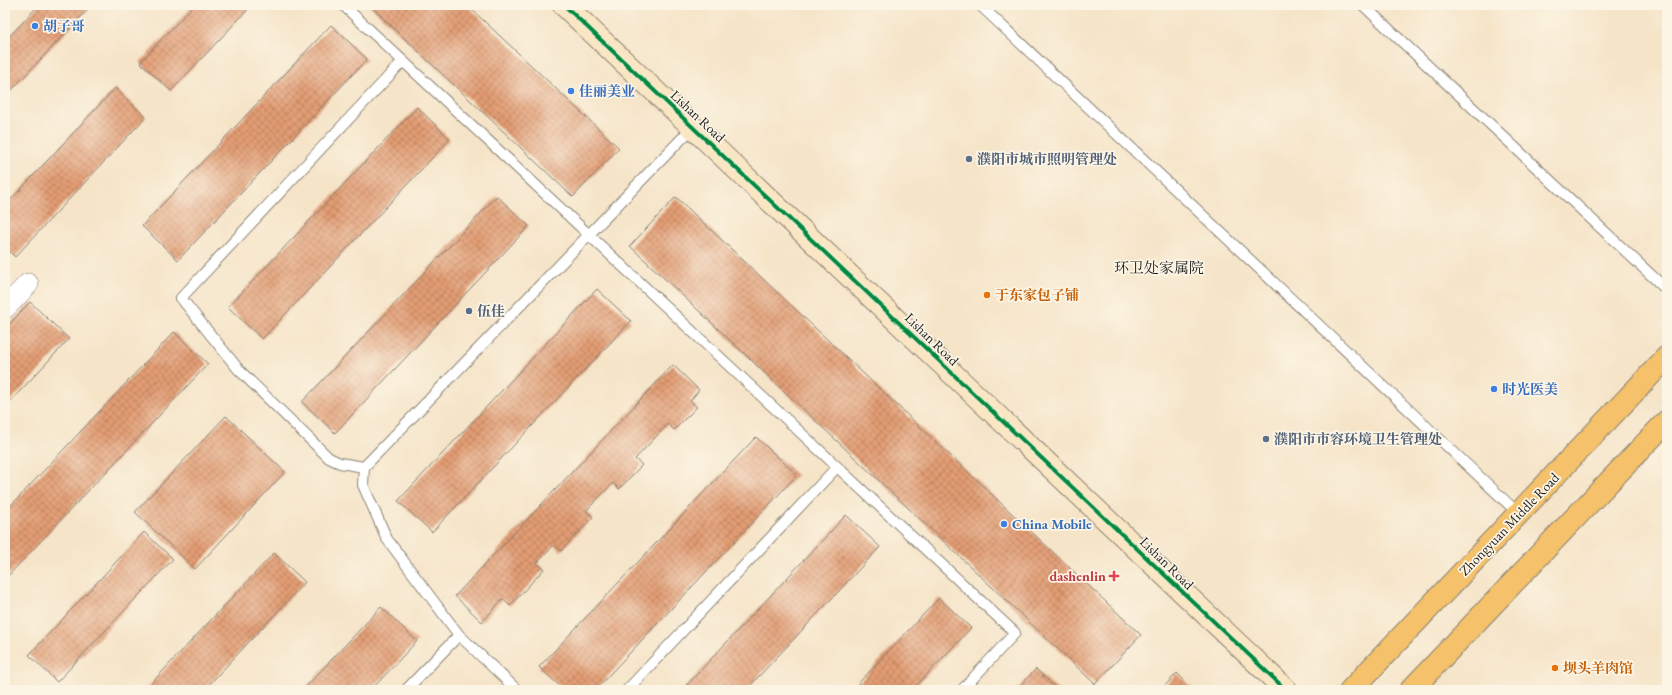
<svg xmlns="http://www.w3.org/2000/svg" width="1672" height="695" font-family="'EB Garamond','Noto Serif SC',serif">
<defs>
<pattern id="building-cross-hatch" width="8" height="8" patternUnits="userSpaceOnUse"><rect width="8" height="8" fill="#e39d73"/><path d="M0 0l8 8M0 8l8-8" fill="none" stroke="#b77f5e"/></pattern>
</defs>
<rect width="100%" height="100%" fill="#fcf5e5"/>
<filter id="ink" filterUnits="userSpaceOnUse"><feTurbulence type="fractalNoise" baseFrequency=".025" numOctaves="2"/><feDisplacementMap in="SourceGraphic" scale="8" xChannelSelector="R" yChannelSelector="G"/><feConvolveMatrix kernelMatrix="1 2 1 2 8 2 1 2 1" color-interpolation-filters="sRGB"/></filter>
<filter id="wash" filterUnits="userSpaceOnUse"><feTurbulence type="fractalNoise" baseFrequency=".012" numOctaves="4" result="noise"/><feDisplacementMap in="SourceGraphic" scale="16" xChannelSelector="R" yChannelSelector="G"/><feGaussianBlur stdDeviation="0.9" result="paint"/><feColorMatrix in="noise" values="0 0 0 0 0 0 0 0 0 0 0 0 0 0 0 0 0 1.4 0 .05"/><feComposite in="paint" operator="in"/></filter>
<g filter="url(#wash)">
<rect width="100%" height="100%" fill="#f5e4c8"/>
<g id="blocks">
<g fill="url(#building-cross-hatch)">
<path d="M39,5H92L5,97V41Z"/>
<path d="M194,5H252L171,91L140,62Z"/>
<path d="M369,5H467L619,148L573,197Z"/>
<path d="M331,25L367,59L178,260L142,226Z"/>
<path d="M115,88L146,117L15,257L5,247V206Z"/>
<path d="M417,107L450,139L262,339L228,307Z"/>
<path d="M497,196L529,226L335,433L302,402Z"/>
<path d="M676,197L1141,635L1095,684L630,246Z"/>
<path d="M597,289L631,321L432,532L398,501Z"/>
<path d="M30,302L69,339L5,407V329Z"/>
<path d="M174,332L208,364L5,579V512Z"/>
<path d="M673,365L699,390L690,401L697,407L674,430L668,424L635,459L642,465L619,489L613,483L586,511L593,517L561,551L554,545L537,563L544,569L510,606L503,599L482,622L455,596Z"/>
<path d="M226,416L285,472L195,569L135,512Z"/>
<path d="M756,437L797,475L595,690H564L539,667Z"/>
<path d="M846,515L880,547L746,690H682Z"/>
<path d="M144,532L173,559L57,682L29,655Z"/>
<path d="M274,553L305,582L204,690H145Z"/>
<path d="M939,598L971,628L912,690H852Z"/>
<path d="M381,607L417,641L371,690H303Z"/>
<path d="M1036,669L1058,690H1016Z"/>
<path d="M1177,673L1194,690H1161Z"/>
</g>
</g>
</g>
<g filter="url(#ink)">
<use href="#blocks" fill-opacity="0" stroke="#888072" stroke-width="1"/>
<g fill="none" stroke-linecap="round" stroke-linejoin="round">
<defs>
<g id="lane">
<path d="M343,5L1015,633L962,690"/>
<path d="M980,5L1519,514"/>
<path d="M1363,5L1667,290"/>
<path d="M364,467L340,463L329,458L239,370L181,298L403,61"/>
<path d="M406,690L459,635"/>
<path d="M517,690L459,635L387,539L363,485L364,467L693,127"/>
<path d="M627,690L837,467"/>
</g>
<path id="street" d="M5,308L28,284"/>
<path id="secondary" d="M564,5L1286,690"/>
<g id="primary">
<path d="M1351,690L1667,357"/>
<path d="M1411,690L1667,421"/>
</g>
</defs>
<use href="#lane" stroke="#888072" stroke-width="12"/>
<use href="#street" stroke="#888072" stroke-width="22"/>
<use href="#secondary" stroke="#888072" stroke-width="24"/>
<use href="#primary" stroke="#888072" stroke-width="24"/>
<use href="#lane" stroke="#fff" stroke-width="10"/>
<use href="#street" stroke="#fff" stroke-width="21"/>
<use href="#secondary" stroke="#fbe6c4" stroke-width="22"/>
<use href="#primary" stroke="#f5c16b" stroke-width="22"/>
<defs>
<path id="cycleway" d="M564,5L1286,690"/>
</defs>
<use href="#cycleway" stroke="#fcf5e5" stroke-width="6"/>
<use href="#cycleway" stroke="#00873e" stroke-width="4"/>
</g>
</g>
<g fill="#3f7fe0" stroke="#fcf5e5" stroke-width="1.5">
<circle cx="35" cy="26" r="4"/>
<circle cx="571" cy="91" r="4"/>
<circle cx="1494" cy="389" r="4"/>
<circle cx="1004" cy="524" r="4"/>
</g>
<g fill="#5c6f8a" stroke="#fcf5e5" stroke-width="1.5">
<circle cx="969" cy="159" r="4"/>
<circle cx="469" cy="311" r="4"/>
<circle cx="1266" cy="439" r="4"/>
</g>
<g fill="#e8710a" stroke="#fcf5e5" stroke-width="1.5">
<circle cx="987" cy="295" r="4"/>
<circle cx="1555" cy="668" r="4"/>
</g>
<path fill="#e0444e" stroke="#fcf5e5" stroke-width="1.5" d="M1112 570h4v4h4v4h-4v4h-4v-4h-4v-4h4z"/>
<g text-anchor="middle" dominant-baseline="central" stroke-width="3.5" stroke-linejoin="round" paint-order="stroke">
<g font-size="14" font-weight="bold" fill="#366cbe" stroke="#fcf5e5" text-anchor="start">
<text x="43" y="26">胡子哥</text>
<text x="579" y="91">佳丽美业</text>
<text x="1502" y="389">时光医美</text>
<text x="1012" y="524">China Mobile</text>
</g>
<g font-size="14" fill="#1c1c1c" stroke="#fcf5e5">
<text transform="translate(698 116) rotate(43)">Lishan Road</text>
<text transform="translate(932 339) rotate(44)">Lishan Road</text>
<text transform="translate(1509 524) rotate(-46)">Zhongyuan Middle Road</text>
<text transform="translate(1167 563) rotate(44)">Lishan Road</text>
</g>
<g font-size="14" font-weight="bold" fill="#4e5e75" stroke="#fcf5e5" text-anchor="start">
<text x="977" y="159">濮阳市城市照明管理处</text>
<text x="477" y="311">伍佳</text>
<text x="1274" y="439">濮阳市市容环境卫生管理处</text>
</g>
<g font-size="14" font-weight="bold" fill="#c56008" stroke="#fcf5e5" text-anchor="start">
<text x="995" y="295">于东家包子铺</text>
<text x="1563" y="668">坝头羊肉馆</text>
</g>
<g font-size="14" font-weight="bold" fill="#be3a42" stroke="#fcf5e5" text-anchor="end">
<text x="1106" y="576">dashenlin</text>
</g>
<g font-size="15" fill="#1c1c1c" stroke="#fcf5e5">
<text x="1159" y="267">环卫处家属院</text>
</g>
</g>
<rect width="1672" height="695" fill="none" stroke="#fcf5e5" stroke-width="20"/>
</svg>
